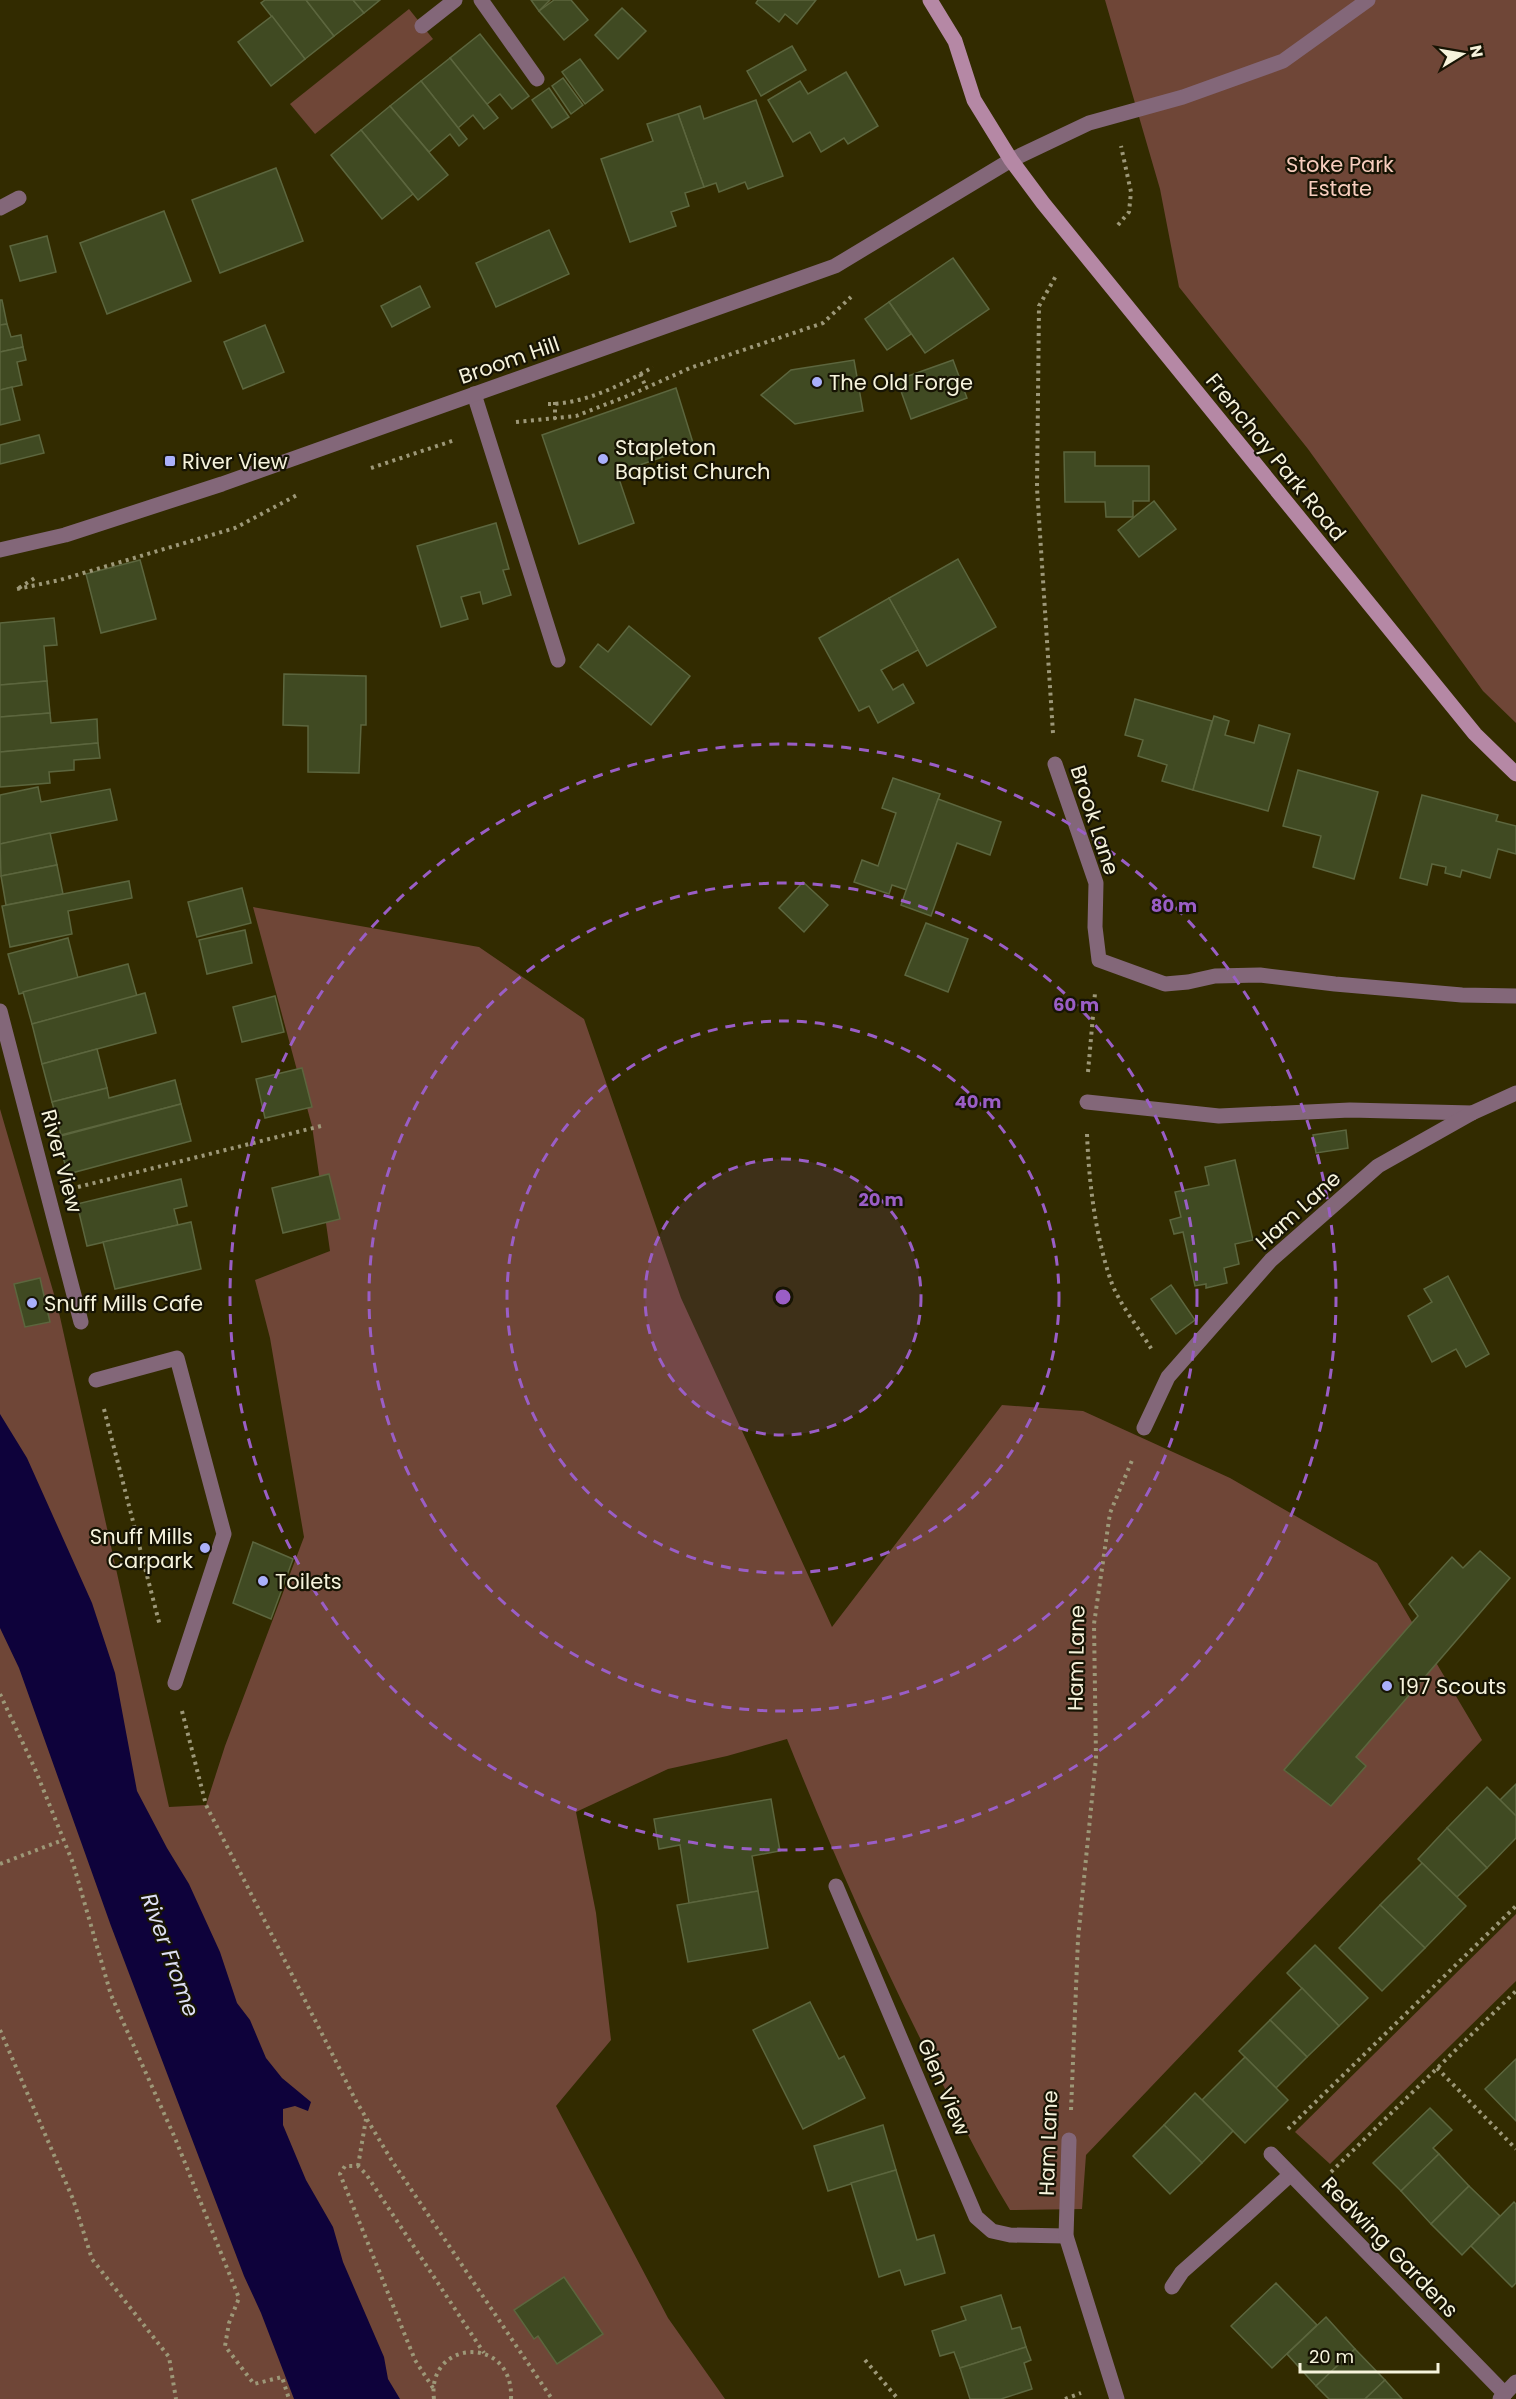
<svg xmlns="http://www.w3.org/2000/svg" width="1516" height="2399" font-family="Poppins,sans-serif">
<rect width="100%" height="100%" fill="#322b00"/>
<g fill="#6f4637">
<path d="M1105,0H1516V723L1483,691L1308,449L1179,287L1160,189Z"/>
<path d="M409,9L433,39L315,134L290,104Z"/>
<path d="M253,907L479,947L584,1019L681,1298L832,1627L1002,1405L1083,1411L1230,1478L1377,1563L1482,1740L1086,2155L1082,2209L1010,2210C978,2158 952,2103 925,2048C874,1947 829,1844 787,1739L727,1756L668,1769L576,1812L596,1913L611,2040L556,2106L668,2318L725,2399H0V1109L58,1308L169,1807L206,1805L225,1746L304,1537L270,1338L255,1280L330,1251L312,1126Z"/>
<path d="M1516,1914V1981L1330,2164L1295,2132Z"/>
</g>
<path fill="#0e023b" d="M0,1414L27,1458L92,1603L115,1673L137,1791L167,1848L189,1884L220,1952L237,2003L250,2020L266,2058L282,2078L311,2102L308,2111L295,2106L283,2109V2125L306,2180L333,2227L343,2262L384,2357L388,2379L400,2399H294L261,2313L244,2276L111,1926L19,1668L0,1628Z"/>
<g fill="#404a22" stroke="#5c663e" stroke-width="1.5">
<path d="M265,0H306L334,36L305,59L261,3Z"/>
<path d="M306,0H353L364,13L334,36Z"/>
<path d="M353,0H380L364,13Z"/>
<path d="M531,0H550L539,11Z"/>
<path d="M554,0H571L588,20L564,40L539,11Z"/>
<path d="M758,0H816L797,24L785,14L779,22L756,3Z"/>
<path d="M622,8L646,31L618,59L595,35Z"/>
<path d="M272,16L305,59L271,86L238,42Z"/>
<path d="M480,34L529,96L512,109L500,94L486,105L450,58Z"/>
<path d="M792,46L806,70L761,96L747,71Z"/>
<path d="M450,58L498,118L484,129L473,115L458,128L421,81Z"/>
<path d="M580,59L603,90L585,104L562,72Z"/>
<path d="M846,72L878,126L848,144L844,138L821,152L810,132L793,142L768,100L800,81L808,94Z"/>
<path d="M563,78L583,105L571,114L552,86Z"/>
<path d="M421,81L467,139L459,146L450,134L429,152L390,106Z"/>
<path d="M549,88L569,117L552,128L532,100Z"/>
<path d="M756,100L783,176L748,189L745,182L719,192L716,183L704,187L678,114L700,106L704,119Z"/>
<path d="M390,106L448,175L418,200L361,130Z"/>
<path d="M678,114L704,187L685,193L689,206L671,212L676,226L630,242L601,159L653,141L647,124Z"/>
<path d="M361,130L413,194L382,219L331,155Z"/>
<path d="M276,168L303,241L220,273L192,200Z"/>
<path d="M164,211L191,281L107,314L80,243Z"/>
<path d="M549,230L569,274L496,307L476,263Z"/>
<path d="M47,236L56,272L20,281L10,246Z"/>
<path d="M953,258L989,309L925,353L889,302Z"/>
<path d="M420,286L430,307L392,327L381,306Z"/>
<path d="M0,300H2L7,324L0,325Z"/>
<path d="M889,302L911,334L887,350L865,319Z"/>
<path d="M7,324L11,337L21,335L23,347L0,352V325Z"/>
<path d="M265,325L284,372L243,389L224,342Z"/>
<path d="M23,347L26,360L17,362L22,385L0,390V352Z"/>
<path d="M854,360L863,411L795,424L761,395L791,370Z"/>
<path d="M953,360L967,398L911,419L897,380Z"/>
<path d="M12,387L20,420L0,425V390Z"/>
<path d="M676,388L694,446L617,473L634,523L579,544L542,435Z"/>
<path d="M39,435L44,453L0,464V445Z"/>
<path d="M1064,452H1095V466H1149V501H1133V517H1106L1105,502H1065Z"/>
<path d="M1154,501L1176,529L1139,557L1118,530Z"/>
<path d="M496,523L509,569L503,570L511,595L483,604L480,592L461,597L468,619L441,627L417,546Z"/>
<path d="M958,559L996,627L927,666L889,598Z"/>
<path d="M140,560L156,619L101,633L86,574Z"/>
<path d="M889,598L918,650L881,670L893,690L903,684L914,703L878,723L869,706L859,711L819,638Z"/>
<path d="M54,618L57,645L44,646L47,681L0,685V623Z"/>
<path d="M629,626L690,676L651,725L580,667L598,644L608,652Z"/>
<path d="M284,674L366,676V725H361L359,773L308,772V726L283,725Z"/>
<path d="M47,681L50,713L0,717V685Z"/>
<path d="M1135,699L1212,721L1193,790L1162,781L1167,765L1138,756L1143,740L1125,735Z"/>
<path d="M50,713L51,723L97,719L98,743L0,752V717Z"/>
<path d="M1214,716L1229,721L1225,735L1254,743L1259,725L1290,734L1268,811L1193,790Z"/>
<path d="M98,743L100,758L74,760V770L49,772L50,783L0,787V752Z"/>
<path d="M1298,770L1378,792L1354,879L1313,867L1321,836L1283,826Z"/>
<path d="M893,778L940,794L907,890L892,885L889,894L854,882L862,860L878,866L896,813L882,808Z"/>
<path d="M38,787L41,802L110,789L117,820L0,844V795Z"/>
<path d="M1422,795L1498,815L1496,821L1516,826V854L1498,849L1490,878L1462,870L1460,877L1445,873L1446,867L1432,864L1427,885L1400,878Z"/>
<path d="M938,799L1001,822L990,855L957,843L931,916L901,905Z"/>
<path d="M50,833L57,865L1,876L0,844Z"/>
<path d="M57,865L63,894L6,905L1,876Z"/>
<path d="M129,881L132,898L68,911L72,934L10,947L2,906Z"/>
<path d="M803,882L828,905L804,932L779,908Z"/>
<path d="M242,888L251,923L197,937L188,902Z"/>
<path d="M926,923L968,939L948,992L905,975Z"/>
<path d="M245,930L252,963L207,974L199,940Z"/>
<path d="M68,938L78,978L19,994L8,954Z"/>
<path d="M128,964L137,996L32,1024L23,992Z"/>
<path d="M145,993L156,1033L42,1064L32,1024Z"/>
<path d="M275,996L284,1032L242,1042L233,1007Z"/>
<path d="M97,1049L107,1088L52,1102L42,1064Z"/>
<path d="M302,1068L312,1107L265,1118L256,1079Z"/>
<path d="M175,1080L181,1104L61,1135L52,1102L107,1088L109,1098Z"/>
<path d="M181,1104L191,1141L68,1174L57,1137Z"/>
<path d="M1346,1130L1348,1148L1316,1153L1313,1135Z"/>
<path d="M1235,1160L1253,1240L1235,1244L1239,1264L1224,1268L1227,1283L1206,1288V1284L1195,1286L1183,1232L1174,1234L1170,1220L1181,1217L1175,1192L1209,1185L1205,1167Z"/>
<path d="M329,1174L340,1219L283,1233L272,1188Z"/>
<path d="M181,1179L187,1206L174,1209L178,1225L87,1246L77,1204Z"/>
<path d="M191,1222L201,1269L115,1289L103,1242Z"/>
<path d="M1448,1276L1489,1354L1466,1367L1456,1349L1432,1362L1408,1316L1432,1302L1424,1289Z"/>
<path d="M40,1278L50,1322L25,1327L14,1284Z"/>
<path d="M1171,1285L1195,1320L1176,1334L1151,1299Z"/>
<path d="M253,1542L293,1559L271,1619L233,1603Z"/>
<path d="M1480,1551L1510,1578L1356,1757L1366,1766L1331,1806L1284,1770L1418,1616L1409,1604L1452,1557L1463,1568Z"/>
<path d="M1516,1784V1816L1500,1800Z"/>
<path d="M1487,1787L1516,1816V1838L1487,1868L1447,1828Z"/>
<path d="M771,1799L780,1851L752,1856L758,1891L689,1903L680,1845L659,1849L654,1819Z"/>
<path d="M1447,1828L1487,1868L1457,1897L1418,1859Z"/>
<path d="M1422,1863L1466,1906L1425,1948L1380,1905Z"/>
<path d="M758,1891L768,1948L688,1962L677,1905Z"/>
<path d="M1380,1905L1425,1948L1382,1991L1339,1948Z"/>
<path d="M1315,1945L1368,1998L1339,2026L1287,1973Z"/>
<path d="M1302,1988L1339,2026L1307,2057L1270,2020Z"/>
<path d="M810,2002L839,2059L844,2056L865,2098L803,2129L753,2030Z"/>
<path d="M1270,2020L1307,2057L1276,2088L1239,2051Z"/>
<path d="M1245,2057L1288,2100L1245,2143L1202,2100Z"/>
<path d="M1516,2059V2121L1485,2089Z"/>
<path d="M1195,2093L1233,2131L1202,2163L1164,2125Z"/>
<path d="M1430,2108L1452,2130L1433,2148L1439,2154L1401,2191L1373,2163Z"/>
<path d="M883,2125L896,2170L828,2191L814,2146Z"/>
<path d="M1164,2125L1202,2163L1170,2194L1133,2156Z"/>
<path d="M1439,2154L1469,2186L1431,2224L1401,2191Z"/>
<path d="M896,2170L917,2240L934,2235L945,2273L905,2285L900,2270L879,2277L851,2183Z"/>
<path d="M1469,2186L1500,2216L1462,2255L1431,2224Z"/>
<path d="M1514,2202L1516,2204V2283L1512,2287L1471,2246Z"/>
<path d="M564,2277L603,2334L557,2364L538,2336L534,2339L514,2310Z"/>
<path d="M1276,2283L1317,2325L1272,2368L1231,2326Z"/>
<path d="M1001,2295L1012,2329L1020,2327L1026,2347L960,2368L954,2352L940,2356L932,2331L966,2320L961,2307Z"/>
<path d="M1326,2317L1355,2349L1316,2386L1287,2354Z"/>
<path d="M1026,2347L1031,2360L1024,2363L1032,2389L1001,2399H970L960,2368Z"/>
<path d="M1355,2349L1385,2380L1365,2399H1329L1316,2386Z"/>
<path d="M1385,2380L1402,2399H1365Z"/>
</g>
<g fill="none" stroke-linecap="round" stroke-linejoin="round">
<g stroke="#9d9878" stroke-width="4" stroke-dasharray="3 4.5" stroke-linecap="butt">
<path d="M1118,225L1129,212L1131,192L1121,146"/>
<path d="M640,374L646,387"/>
<path d="M555,402V419"/>
<path d="M548,404C584,404 622,385 653,367"/>
<path d="M516,422L576,416L630,395L690,368L823,323L851,297"/>
<path d="M371,468L455,440"/>
<path d="M19,588L38,576"/>
<path d="M17,589L60,580L235,528L299,494"/>
<path d="M1053,733L1037,488L1039,306L1057,274"/>
<path d="M1088,1072L1095,993"/>
<path d="M1087,1134C1089,1183 1095,1234 1111,1281C1118,1302 1140,1330 1152,1350"/>
<path d="M78,1187L325,1125"/>
<path d="M104,1409L160,1626"/>
<path d="M0,1694L35,1769L73,1863L111,1995L175,2138L239,2298L229,2323L225,2346L254,2384L282,2377L289,2399"/>
<path d="M182,1711L206,1805L356,2101L392,2161L552,2399"/>
<path d="M0,1864L63,1840"/>
<path d="M0,2030L73,2199L92,2259L169,2357L176,2399"/>
<path d="M1437,2068L1516,2149"/>
<path d="M1071,2110L1078,1939L1096,1758L1094,1624L1110,1513L1133,1458"/>
<path d="M1288,2129L1516,1906"/>
<path d="M358,2166L366,2119"/>
<path d="M1331,2172L1516,1991"/>
<path d="M865,2360L898,2399"/>
<path d="M433,2388L415,2360L340,2174L345,2166H358L366,2174L484,2353"/>
<path d="M434,2399C426,2339 514,2334 511,2399"/>
<path d="M1065,2399L1081,2393"/>
</g>
<g stroke="#836779" stroke-width="15">
<path d="M1011,160L1089,123L1183,97L1283,61L1368,0"/>
<path d="M474,394L558,660"/>
<path d="M1087,1102L1219,1116L1350,1110L1472,1113"/>
<path d="M96,1380L177,1358L224,1534L175,1683"/>
<path d="M1172,2287L1182,2272L1245,2216"/>
</g>
<g stroke="#836779" stroke-width="15">
<path d="M481,0L537,79"/>
<path d="M422,26L455,0"/>
<path d="M0,208L19,198"/>
<path d="M0,550L65,535L222,484L835,266L1011,160"/>
<path d="M1055,764L1096,883L1095,927L1099,960L1165,984L1188,982L1215,976L1260,975L1335,984L1462,995L1516,996"/>
<path d="M0,1011L81,1322"/>
<path d="M1144,1428L1168,1377L1271,1260L1378,1166L1472,1113L1516,1093"/>
<path d="M836,1886L976,2217L992,2231L1010,2235L1066,2236"/>
<path d="M1069,2140L1066,2236L1117,2399"/>
<path d="M1271,2154L1505,2394"/>
<path d="M1245,2216L1290,2175"/>
<path d="M1500,2399L1516,2382"/>
</g>
<path stroke="#b588a5" stroke-width="15" d="M930,0L955,41L974,100L1011,160L1043,203L1475,734L1516,774"/>
</g>
<circle cx="783" cy="1297" r="138" fill="#9a5ec6" fill-opacity=".12"/>
<g fill="none" stroke="#9a5ec6" stroke-width="3" stroke-dasharray="10 8">
<circle cx="783" cy="1297" r="138"/>
<circle cx="783" cy="1297" r="276"/>
<circle cx="783" cy="1297" r="414"/>
<circle cx="783" cy="1297" r="553"/>
</g>
<g fill="#aab0fb" stroke="#171404" stroke-width="2">
<circle cx="817" cy="382" r="6"/>
<circle cx="603" cy="459" r="6"/>
<rect x="164" y="455" width="12" height="12" rx="3"/>
<circle cx="32" cy="1303" r="6"/>
<circle cx="205" cy="1548" r="6"/>
<circle cx="263" cy="1581" r="6"/>
<circle cx="1387" cy="1686" r="6"/>
</g>
<g text-anchor="middle" dominant-baseline="central" stroke-width="4.5" stroke-linejoin="round" paint-order="stroke">
<g font-size="21" fill="#f7cdbe" stroke="#171404">
<text x="1340" y="164">Stoke Park<tspan x="1340" dy="24">Estate</tspan></text>
</g>
<g font-size="21" fill="#f6f3dc" stroke="#171404">
<text transform="translate(509 360) rotate(-19)">Broom Hill</text>
<text transform="translate(1276 457) rotate(51)">Frenchay Park Road</text>
<text transform="translate(1095 820) rotate(72)">Brook Lane</text>
<text transform="translate(62 1161) rotate(75)">River View</text>
<text transform="translate(1298 1210) rotate(-42)">Ham Lane</text>
<text transform="translate(1076 1658) rotate(-89)">Ham Lane</text>
<text transform="translate(944 2087) rotate(67)">Glen View</text>
<text transform="translate(1048 2143) rotate(-88)">Ham Lane</text>
<text transform="translate(1390 2247) rotate(46)">Redwing Gardens</text>
</g>
<g font-size="21" fill="#f6f3dc" stroke="#171404" text-anchor="start">
<text x="829" y="382">The Old Forge</text>
<text x="615" y="447">Stapleton<tspan x="615" dy="24">Baptist Church</tspan></text>
<text x="182" y="461">River View</text>
<text x="44" y="1303">Snuff Mills Cafe</text>
<text x="193" y="1536" text-anchor="end">Snuff Mills<tspan x="193" dy="24">Carpark</tspan></text>
<text x="275" y="1581">Toilets</text>
<text x="1399" y="1686">197 Scouts</text>
</g>
<g font-size="22" font-style="italic" fill="#dee0f3" stroke="#171404">
<text transform="translate(170 1955) rotate(70)">River Frome</text>
</g>
</g>
<circle cx="783" cy="1297" r="9" fill="#9a5ec6" stroke="#171404" stroke-width="3"/>
<g font-size="18" text-anchor="middle" font-weight="bold" fill="#9a5ec6" stroke="#171404" stroke-width="4.5" stroke-linejoin="round" paint-order="stroke">
<text x="1174" y="912">80 m</text>
<text x="1076" y="1011">60 m</text>
<text x="978" y="1108">40 m</text>
<text x="881" y="1206">20 m</text>
</g>
<g transform="translate(1462 54) rotate(79)" stroke="#171404" stroke-width="4.5" paint-order="stroke">
<path d="M0-4.5L10 22L0 15L-10 22Z" fill="#f6f3dc"/>
<text y="-9" font-size="16" font-weight="bold" text-anchor="middle" fill="#f6f3dc">N</text>
</g>
<path d="M1300 2363v9h138v-9" fill="none" stroke="#f6f3dc" stroke-width="3"/>
<text x="1309" y="2363" font-size="18" fill="#f6f3dc" stroke="#171404" stroke-width="4.5" paint-order="stroke">20 m</text>
</svg>
